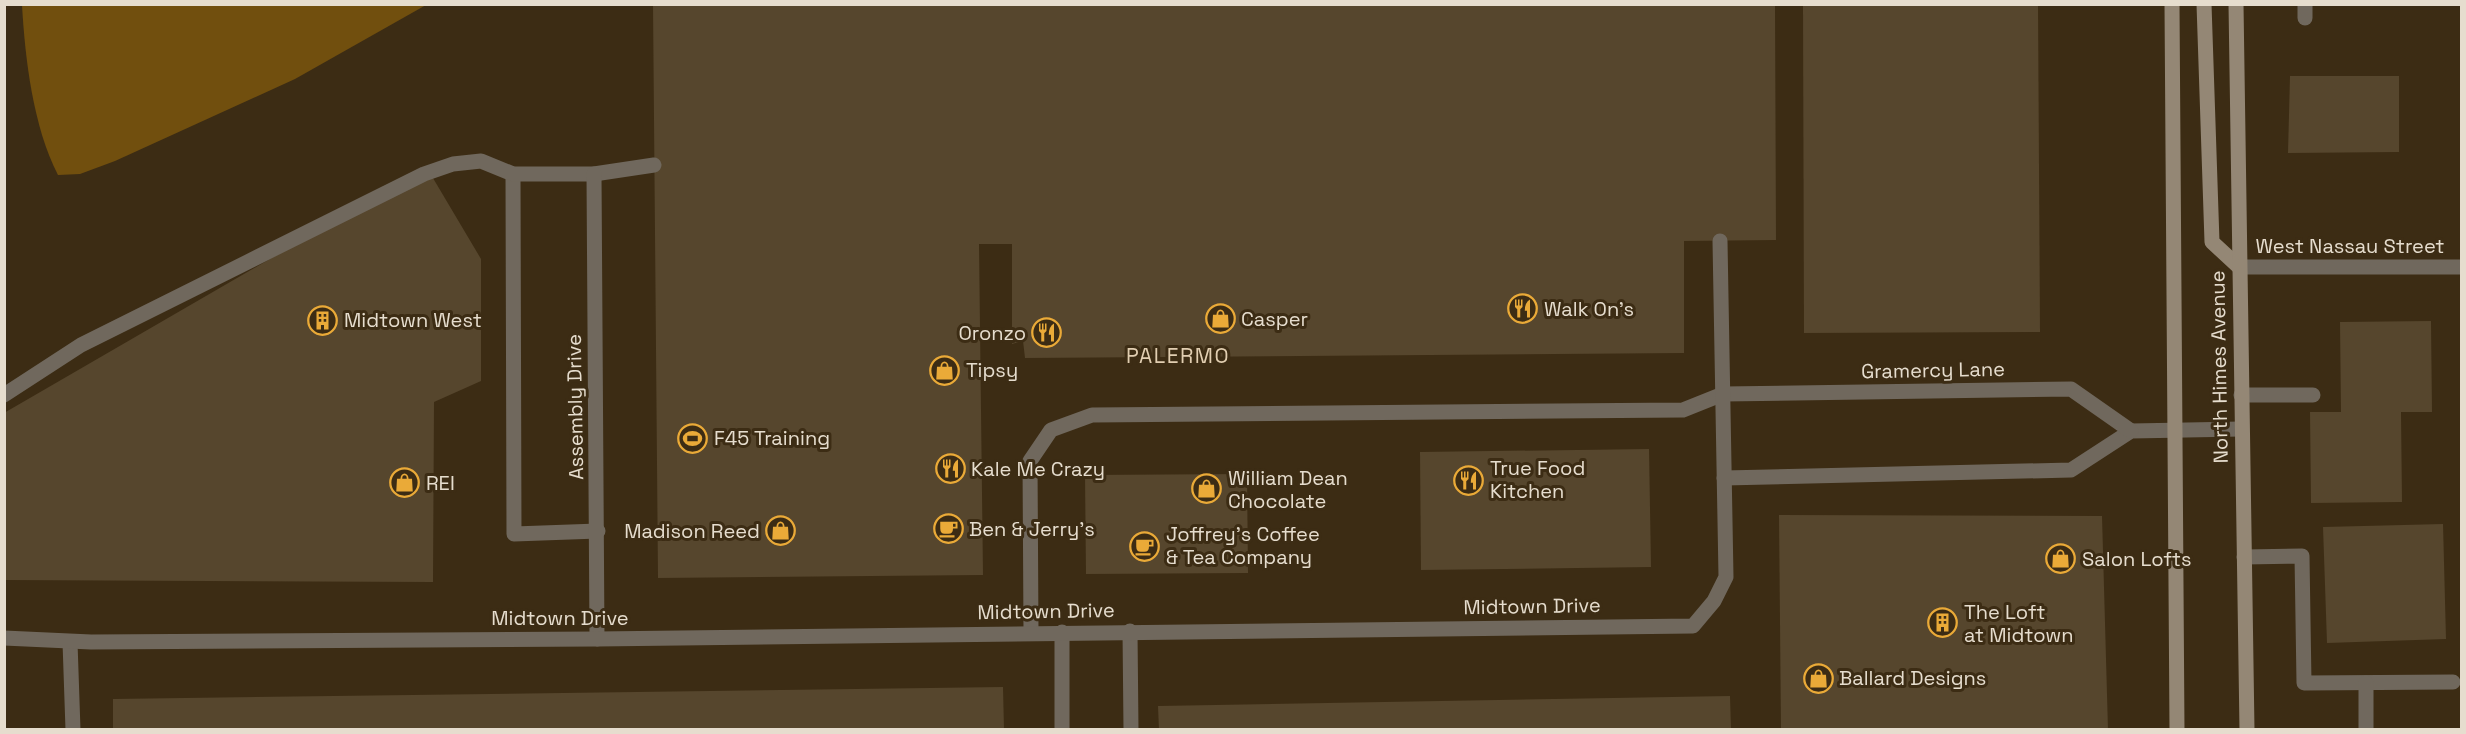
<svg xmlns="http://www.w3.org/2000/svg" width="2466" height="734" font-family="'Space Grotesk',sans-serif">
<rect width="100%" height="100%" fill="#3c2c14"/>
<path fill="#714f0e" d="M22,5V4L426,5L295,79L115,161L80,174L58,175C33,127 25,58 22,5Z"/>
<g fill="#56462d">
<path d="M653,4H1775L1776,240L1684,241V353L1025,358L1023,341L1012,344V244H979L983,575L658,578Z"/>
<path d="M1803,4H2038L2040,332L1804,333Z"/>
<path d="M2290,76H2399V152L2288,153Z"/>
<path d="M427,168L481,259V381L434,402L433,582L4,580V413Z"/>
<path d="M2431,321L2432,412H2401L2402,502L2311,503L2310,412H2341L2340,322Z"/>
<path d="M1649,449L1651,567L1421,570L1420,452Z"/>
<path d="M1247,474L1248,573L1086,574L1085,475Z"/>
<path d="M1779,515L2102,516L2108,730H1781Z"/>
<path d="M2443,524L2446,639L2327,643L2323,527Z"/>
<path d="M1003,687L1004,730H113V699Z"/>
<path d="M1730,696L1731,730H1159L1158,706Z"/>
</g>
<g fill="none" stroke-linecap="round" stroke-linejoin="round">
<g stroke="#70685d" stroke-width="15">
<path d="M2305,4V18"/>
<path d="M513,174L514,534L598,531"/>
<path d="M4,395L81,345L424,174L453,164L481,161L513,174H594L654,165"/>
<path d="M2241,395H2313"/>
<path d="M2244,557L2302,556L2304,683L2453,682"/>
<path d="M70,642L73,730"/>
<path d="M2366,730V683"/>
</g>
<g stroke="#70685d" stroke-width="15">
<path d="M594,174L597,639"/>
<path d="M2239,267H2462"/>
<path d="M1724,478L2071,470L2131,431L2241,429"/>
<path d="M1130,631L1131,730"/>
<path d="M1031,632L1030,461L1051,430L1092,415L1683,410L1723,394L2071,389L2131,431"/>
<path d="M1062,632V730"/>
<path d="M4,638L91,642L597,639L1693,626L1714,601L1726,577L1720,241"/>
</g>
<g stroke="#948775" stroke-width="15">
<path d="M2172,4L2177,730"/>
<path d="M2204,4L2212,242L2239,267"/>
<path d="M2236,4L2247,730"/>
</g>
</g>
<defs>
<symbol id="restaurant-ring" viewBox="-11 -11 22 22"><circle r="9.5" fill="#3c2c14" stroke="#eaaa38" stroke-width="1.5"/><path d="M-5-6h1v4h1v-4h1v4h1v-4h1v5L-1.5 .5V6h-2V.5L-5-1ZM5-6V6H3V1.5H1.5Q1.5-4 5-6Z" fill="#eaaa38"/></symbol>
<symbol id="shop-ring" viewBox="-11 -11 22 22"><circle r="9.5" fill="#3c2c14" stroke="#eaaa38" stroke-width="1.5"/><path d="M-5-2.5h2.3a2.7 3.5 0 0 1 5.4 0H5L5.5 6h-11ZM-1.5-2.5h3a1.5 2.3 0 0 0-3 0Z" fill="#eaaa38"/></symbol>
<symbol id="building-ring" viewBox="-11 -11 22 22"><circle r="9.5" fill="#3c2c14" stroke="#eaaa38" stroke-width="1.5"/><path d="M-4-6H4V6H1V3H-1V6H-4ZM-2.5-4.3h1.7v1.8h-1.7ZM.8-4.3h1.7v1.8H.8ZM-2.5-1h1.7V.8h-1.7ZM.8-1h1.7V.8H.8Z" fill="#eaaa38"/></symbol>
<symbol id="stadium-ring" viewBox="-11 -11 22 22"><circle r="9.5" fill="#3c2c14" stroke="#eaaa38" stroke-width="1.5"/><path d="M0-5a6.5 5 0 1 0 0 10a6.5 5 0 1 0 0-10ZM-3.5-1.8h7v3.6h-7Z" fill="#eaaa38"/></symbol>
<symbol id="cafe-ring" viewBox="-11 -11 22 22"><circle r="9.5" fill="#3c2c14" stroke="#eaaa38" stroke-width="1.5"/><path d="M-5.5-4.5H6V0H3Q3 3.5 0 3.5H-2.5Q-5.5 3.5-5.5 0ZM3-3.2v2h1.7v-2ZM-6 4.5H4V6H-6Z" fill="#eaaa38"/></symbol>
</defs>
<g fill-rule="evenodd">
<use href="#restaurant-ring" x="1506" y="292" width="33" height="33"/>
<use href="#shop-ring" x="1204" y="302" width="33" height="33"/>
<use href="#building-ring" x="306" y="304" width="33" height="33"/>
<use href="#restaurant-ring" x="1030" y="316" width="33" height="33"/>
<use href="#shop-ring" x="928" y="354" width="33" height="33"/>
<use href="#stadium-ring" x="676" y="422" width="33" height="33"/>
<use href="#restaurant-ring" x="934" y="452" width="33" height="33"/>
<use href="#restaurant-ring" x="1452" y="464" width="33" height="33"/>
<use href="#shop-ring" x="388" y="466" width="33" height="33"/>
<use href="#shop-ring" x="1190" y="472" width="33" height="33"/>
<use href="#cafe-ring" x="932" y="512" width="33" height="33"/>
<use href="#shop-ring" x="764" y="514" width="33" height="33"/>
<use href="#cafe-ring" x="1128" y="530" width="33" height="33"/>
<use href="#shop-ring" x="2044" y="542" width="33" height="33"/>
<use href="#building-ring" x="1926" y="606" width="33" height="33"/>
<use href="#shop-ring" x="1802" y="662" width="33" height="33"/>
</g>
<g text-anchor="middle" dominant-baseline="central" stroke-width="6" stroke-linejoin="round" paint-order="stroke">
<g font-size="20" fill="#e6ddce" stroke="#3c2c14">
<text x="2350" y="246">West Nassau Street</text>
<text transform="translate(2219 367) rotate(-91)">North Himes Avenue</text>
<text transform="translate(1933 370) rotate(-1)">Gramercy Lane</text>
<text transform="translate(575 407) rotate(-91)">Assembly Drive</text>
<text transform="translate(1532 606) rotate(-1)">Midtown Drive</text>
<text transform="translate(1046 611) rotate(-1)">Midtown Drive</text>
<text x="560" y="618">Midtown Drive</text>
</g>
<g font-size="20" fill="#e6ddce" stroke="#3c2c14" text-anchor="start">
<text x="1544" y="309">Walk On's</text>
<text x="1241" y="319">Casper</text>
<text x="344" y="320">Midtown West</text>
<text x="1026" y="333" text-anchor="end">Oronzo</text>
<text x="966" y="370">Tipsy</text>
<text x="714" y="438">F45 Training</text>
<text x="1490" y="468">True Food<tspan x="1490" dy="23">Kitchen</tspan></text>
<text x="971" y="469">Kale Me Crazy</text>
<text x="1228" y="478">William Dean<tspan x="1228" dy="23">Chocolate</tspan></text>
<text x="426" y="483">REI</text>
<text x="969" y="529">Ben &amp; Jerry's</text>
<text x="760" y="531" text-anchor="end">Madison Reed</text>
<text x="1166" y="534">Joffrey's Coffee<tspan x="1166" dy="23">&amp; Tea Company</tspan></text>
<text x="2082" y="559">Salon Lofts</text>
<text x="1964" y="612">The Loft<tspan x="1964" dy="23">at Midtown</tspan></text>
<text x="1839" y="678">Ballard Designs</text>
</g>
<g font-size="21" letter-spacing="1.5" fill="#e1ceb1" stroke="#3c2c14">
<text x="1178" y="355">PALERMO</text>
</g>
</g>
<rect width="2466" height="734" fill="none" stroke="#e6ddce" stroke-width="12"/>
</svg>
